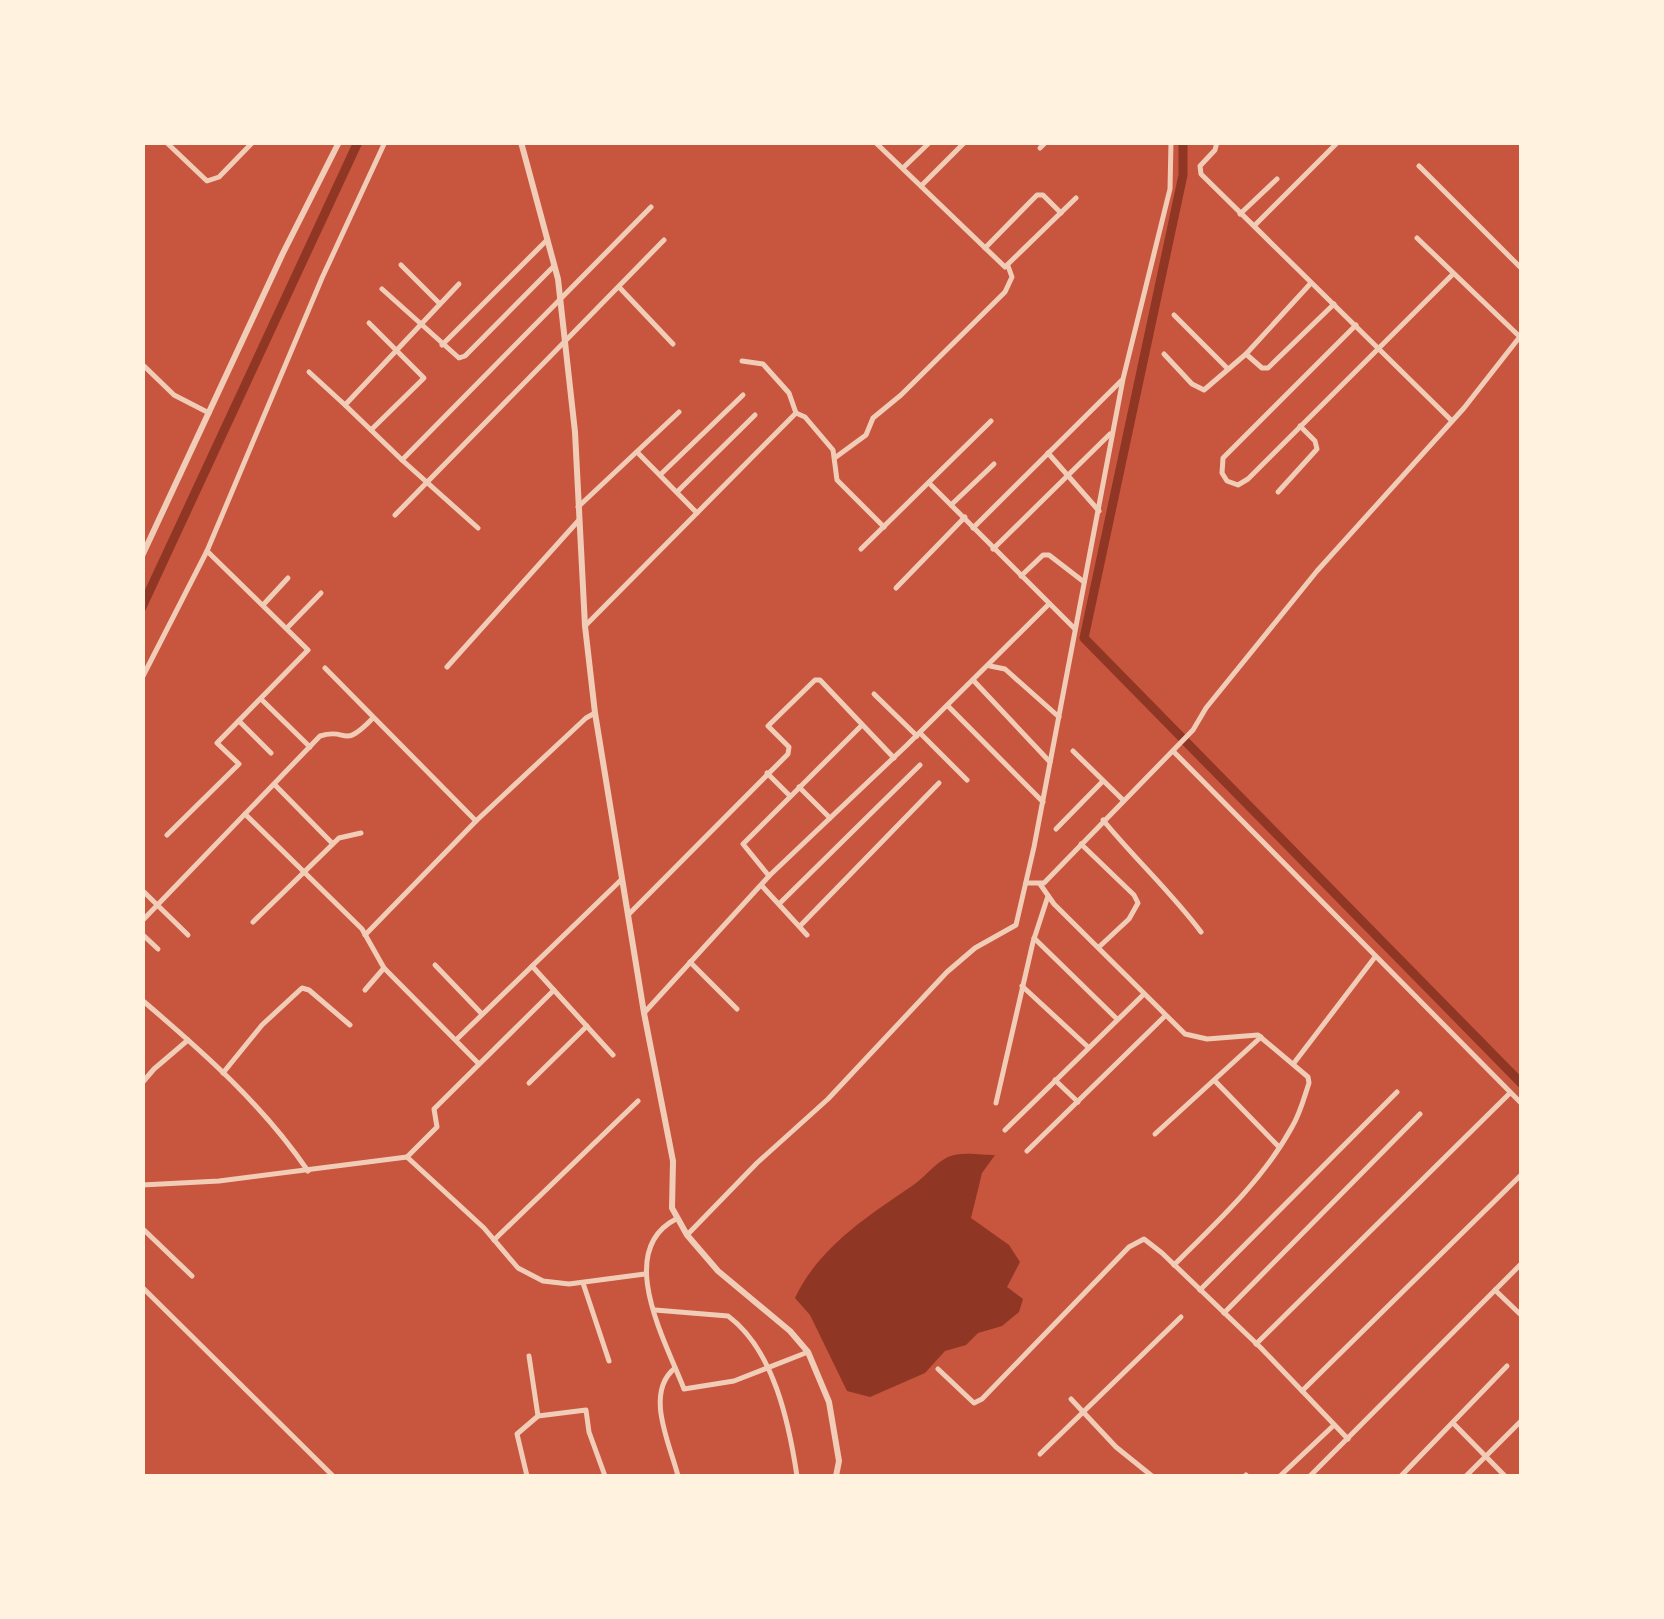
<svg xmlns="http://www.w3.org/2000/svg" width="1664" height="1619" font-family="'Source Serif 4',serif">
<rect width="100%" height="100%" fill="#c8553d"/>
<path fill="#8f3625" d="M995,1155L982,1173L971,1218L1009,1245L1020,1262L1007,1287L1023,1299L1019,1312L1002,1326L978,1333L966,1345L945,1351L925,1373L870,1397L847,1391L810,1315L795,1298C819,1247 868,1216 912,1186C924,1178 935,1163 948,1157C960,1151 982,1155 995,1155Z"/>
<g fill="none" stroke-linecap="round" stroke-linejoin="round">
<g stroke="#8f3625" stroke-width="9">
<path d="M1183,142V175L1084,638L1522,1084"/>
<path d="M142,607L358,142"/>
</g>
<g stroke="#f1ccb7" stroke-width="5">
<path d="M166,142L207,181L219,177L253,142"/>
<path d="M875,142L1005,267L1076,198"/>
<path d="M1217,142L1215,150L1200,166L1201,174L1452,421"/>
<path d="M1040,148L1046,142"/>
<path d="M1419,166L1522,269"/>
<path d="M903,168L930,142"/>
<path d="M921,186L965,142"/>
<path d="M1240,214L1277,179"/>
<path d="M1255,225L1338,142"/>
<path d="M1417,238L1519,336"/>
<path d="M985,248L1037,195H1043L1061,213"/>
<path d="M401,265L440,304"/>
<path d="M1311,283L1246,354L1262,368H1268L1334,304"/>
<path d="M619,287L673,344"/>
<path d="M382,289L459,358L465,356L554,266"/>
<path d="M1174,315L1228,369"/>
<path d="M369,323L424,378L372,429"/>
<path d="M1356,325L1223,458L1222,473L1227,481L1238,485L1248,479L1453,274"/>
<path d="M442,345L547,240"/>
<path d="M1164,354L1192,384L1204,390L1246,354"/>
<path d="M742,361L763,364L789,393L796,413"/>
<path d="M142,364L174,395L209,413"/>
<path d="M309,372L345,405L459,284"/>
<path d="M345,405L402,460"/>
<path d="M637,452L697,513"/>
<path d="M1048,453L1099,511"/>
<path d="M836,457L866,435L873,418L901,395L1005,292L1012,277L1008,266"/>
<path d="M660,475L743,395"/>
<path d="M929,483L1075,629"/>
<path d="M677,492L755,415"/>
<path d="M1278,492L1317,449L1315,441L1300,426"/>
<path d="M951,505L994,464"/>
<path d="M578,507L679,412"/>
<path d="M395,515L664,240"/>
<path d="M478,528L402,460L651,207"/>
<path d="M973,528L1121,381"/>
<path d="M861,549L991,421"/>
<path d="M993,549L1110,434"/>
<path d="M1021,576L1043,555H1049L1084,582"/>
<path d="M896,588L965,517"/>
<path d="M263,605L288,578"/>
<path d="M585,626L796,413L805,417L833,450L837,480L884,527"/>
<path d="M287,628L321,593"/>
<path d="M990,666L1005,669L1059,717"/>
<path d="M447,667L579,520"/>
<path d="M325,668L476,821"/>
<path d="M142,678L207,551L322,278L385,142"/>
<path d="M973,680L1050,762"/>
<path d="M874,694L917,736"/>
<path d="M261,699L310,747"/>
<path d="M948,706L1043,802"/>
<path d="M239,721L271,753"/>
<path d="M920,733L967,780"/>
<path d="M1073,751L1123,800"/>
<path d="M1173,751L1522,1104"/>
<path d="M767,773L790,796"/>
<path d="M275,785L332,843"/>
<path d="M799,787L830,818"/>
<path d="M245,814L362,929L384,968L479,1064"/>
<path d="M1103,820C1135,859 1171,892 1201,932"/>
<path d="M1056,829L1103,781"/>
<path d="M167,835L239,764L217,743L308,650L207,551"/>
<path d="M1081,844L1134,895L1138,903L1129,919L1099,947"/>
<path d="M769,876L743,844L862,725"/>
<path d="M1026,883H1044L1193,730L1206,708L1317,571L1464,408L1522,334"/>
<path d="M1040,884L1054,904L1185,1034L1207,1039L1258,1035L1308,1077L1309,1083C1304,1098 1300,1114 1292,1127C1263,1180 1216,1223 1174,1265"/>
<path d="M762,886L807,935"/>
<path d="M142,890L188,935"/>
<path d="M780,903L920,765"/>
<path d="M629,914L788,754L789,747L768,726L815,680H820L894,758"/>
<path d="M142,921L320,736C349,727 341,751 373,718"/>
<path d="M253,922L339,838L361,833"/>
<path d="M800,926L939,783"/>
<path d="M142,934L158,949"/>
<path d="M365,935L476,821L586,718L595,713"/>
<path d="M1034,938L1117,1019"/>
<path d="M690,962L737,1009"/>
<path d="M435,965L482,1014"/>
<path d="M532,966L613,1055"/>
<path d="M1022,986L1088,1047"/>
<path d="M365,990L384,968"/>
<path d="M142,1000C203,1052 263,1105 308,1171"/>
<path d="M644,1013L769,876L907,745L1049,604"/>
<path d="M457,1039L622,879"/>
<path d="M1294,1063L1375,957"/>
<path d="M223,1073L262,1025L302,988L309,990L350,1025"/>
<path d="M1055,1080L1078,1102"/>
<path d="M1215,1081L1279,1147"/>
<path d="M142,1083L154,1069L188,1040"/>
<path d="M529,1083L587,1026"/>
<path d="M996,1103L1033,942L1048,896"/>
<path d="M1005,1130L1144,994"/>
<path d="M1155,1134L1261,1037"/>
<path d="M1027,1151L1165,1016"/>
<path d="M407,1157L437,1127L434,1109L554,990"/>
<path d="M142,1185L219,1181L407,1157L484,1228L518,1268L543,1281L569,1284L645,1274"/>
<path d="M676,1219C614,1251 666,1342 684,1389L734,1381L808,1352"/>
<path d="M142,1228L192,1276"/>
<path d="M688,1234L757,1163L828,1099L947,972L975,948L1016,925L1034,847L1123,379L1170,189L1171,142"/>
<path d="M494,1240L638,1101"/>
<path d="M583,1283L609,1361"/>
<path d="M142,1287L333,1476"/>
<path d="M1200,1290L1397,1092"/>
<path d="M1495,1290L1522,1316"/>
<path d="M655,1310L728,1316C774,1350 789,1423 797,1476"/>
<path d="M1224,1313L1420,1114"/>
<path d="M1256,1344L1510,1093"/>
<path d="M529,1356L538,1416L586,1410L589,1432L605,1476"/>
<path d="M675,1368C644,1393 670,1444 678,1476"/>
<path d="M938,1369L974,1403L982,1399L1129,1247L1144,1239L1162,1253L1261,1348L1348,1439"/>
<path d="M1302,1391L1522,1174"/>
<path d="M1071,1399L1116,1447L1152,1476"/>
<path d="M1453,1423L1505,1476"/>
<path d="M1040,1454L1181,1317"/>
<path d="M527,1476L517,1434L538,1416"/>
<path d="M1245,1476L1246,1475"/>
<path d="M1280,1476L1334,1425"/>
<path d="M1310,1476L1522,1263"/>
<path d="M1401,1476L1507,1366"/>
<path d="M1466,1476L1522,1420"/>
</g>
<g stroke="#f1ccb7" stroke-width="6">
<path d="M521,142L558,279L575,432L585,626L595,713L644,1013L673,1161L672,1208L687,1235L718,1271L790,1331L808,1352L829,1402L839,1461L836,1476"/>
<path d="M142,556L283,253L339,142"/>
</g>
</g>
<rect width="1664" height="1619" fill="none" stroke="#fff3e0" stroke-width="290"/>
</svg>
